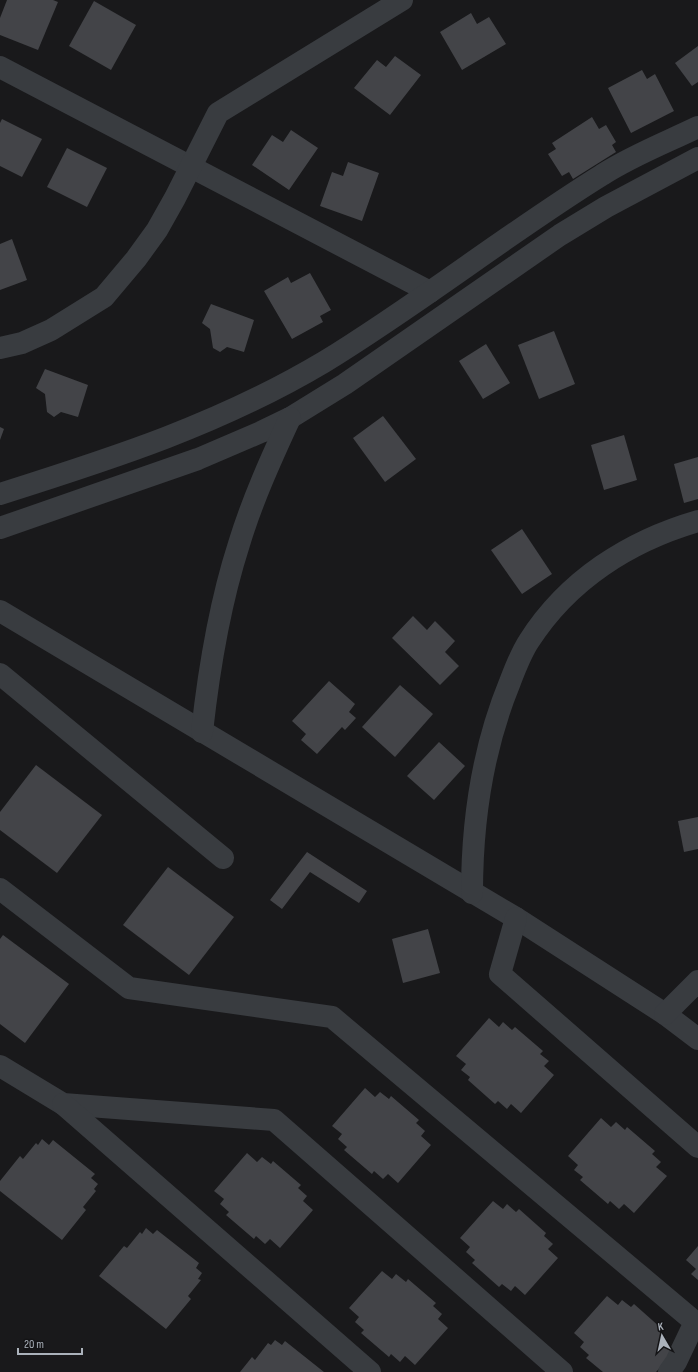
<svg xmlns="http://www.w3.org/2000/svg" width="698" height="1372" font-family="'Sofia Sans Condensed',sans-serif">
<rect width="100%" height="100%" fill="#19191b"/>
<g fill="#434448">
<path d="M7,0H53L58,2L38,50L0,35V18Z"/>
<path d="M94,1L136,25L111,70L69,46Z"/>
<path d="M471,13L477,24L489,17L506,44L462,70L440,32Z"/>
<path d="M698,46V82L692,86L675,63Z"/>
<path d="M395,56L421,75L390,115L354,88L377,60L386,67Z"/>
<path d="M642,70L647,79L655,74L674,111L631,133L608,88Z"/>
<path d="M592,117L599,129L606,125L616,142L612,145L616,152L573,179L569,172L562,176L548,154L556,149L552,143Z"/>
<path d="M2,119L42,139L22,177L0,166V123Z"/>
<path d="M291,130L318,148L289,190L252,165L272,135L283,142Z"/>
<path d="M67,148L107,168L87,207L47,187Z"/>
<path d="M348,162L379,173L362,221L320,206L332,172L343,176Z"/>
<path d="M12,239L27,280L0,290V244Z"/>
<path d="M310,273L331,310L320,316L323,322L292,339L264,291L288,277L291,283Z"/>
<path d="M211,304L254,320L244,352L227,347L220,352L213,348L210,329L202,323Z"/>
<path d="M554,331L575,384L539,399L518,345Z"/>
<path d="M486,344L510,383L483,399L459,361Z"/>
<path d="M45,369L88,385L78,417L61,412L54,417L47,412L45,394L36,388Z"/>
<path d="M383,416L416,459L385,482L353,438Z"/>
<path d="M0,427L4,429L0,440Z"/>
<path d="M624,435L637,480L604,490L591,445Z"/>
<path d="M698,457V499L684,503L674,464Z"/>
<path d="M522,529L552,574L522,594L491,550Z"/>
<path d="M413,616L427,630L435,621L455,641L445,652L459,666L440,685L392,638Z"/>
<path d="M329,681L355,704L349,712L356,718L345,730L342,727L317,754L301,740L306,734L292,721Z"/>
<path d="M400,685L433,714L395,757L362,727Z"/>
<path d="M439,742L465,766L434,800L407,776Z"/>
<path d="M36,765L102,815L57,873L0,830V812Z"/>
<path d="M698,817V849L684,852L678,821Z"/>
<path d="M307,852L367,891L359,903L310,872L282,909L270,900Z"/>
<path d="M168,867L234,917L189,975L123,925Z"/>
<path d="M428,929L440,973L403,983L392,939Z"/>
<path d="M3,935L69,984L25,1043L0,1024V939Z"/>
<path d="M489,1018L499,1027L503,1022L512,1030L515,1027L543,1051L540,1054L549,1061L544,1066L554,1075L521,1113L511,1104L507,1109L498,1101L495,1104L468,1080L470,1077L461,1070L466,1064L456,1056Z"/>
<path d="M365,1088L375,1097L380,1092L389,1099L391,1096L419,1120L416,1123L425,1131L421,1136L431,1145L398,1183L388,1174L383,1179L374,1171L372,1174L344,1150L347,1147L338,1139L342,1134L332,1126Z"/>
<path d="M601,1118L611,1127L616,1122L625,1130L627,1127L655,1151L652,1154L661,1162L656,1167L667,1176L634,1213L624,1204L619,1209L610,1201L608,1204L580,1180L583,1177L574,1170L578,1165L568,1156Z"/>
<path d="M42,1139L49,1145L53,1140L95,1174L91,1178L98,1184L94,1189L96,1191L83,1207L86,1210L62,1240L0,1191V1181L20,1156L23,1159L36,1143L38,1145Z"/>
<path d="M247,1153L257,1162L262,1157L271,1164L273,1161L301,1185L298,1188L307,1196L303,1201L313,1210L280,1248L270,1239L265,1244L256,1236L254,1239L226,1215L229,1212L220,1204L224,1199L214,1191Z"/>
<path d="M493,1201L503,1209L507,1204L516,1212L519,1209L546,1233L544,1236L553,1244L548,1249L558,1258L525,1295L515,1286L511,1291L502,1284L499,1287L472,1263L475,1260L466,1252L470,1247L460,1238Z"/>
<path d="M146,1228L153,1234L157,1230L199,1263L196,1268L202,1273L198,1279L201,1280L188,1296L191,1299L166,1329L99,1276L124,1246L127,1248L140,1232L142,1234Z"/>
<path d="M698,1246V1280L691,1274L696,1269L686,1260Z"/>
<path d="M382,1271L392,1279L396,1274L406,1282L408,1279L436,1303L433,1306L442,1314L438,1319L448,1328L415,1365L405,1356L400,1362L391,1354L389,1357L361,1333L364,1330L355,1322L359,1317L349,1308Z"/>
<path d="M607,1296L618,1305L622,1300L631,1307L634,1304L661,1328L658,1331L667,1339L663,1344L673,1353L656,1372H603L586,1358L589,1355L580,1347L584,1342L574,1333Z"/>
<path d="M275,1340L282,1345L285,1341L324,1372H240L252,1357L255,1360L268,1343L271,1345Z"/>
</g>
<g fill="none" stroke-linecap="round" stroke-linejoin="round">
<g stroke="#393c40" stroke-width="22">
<path d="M0,67L430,292"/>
<path d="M0,348L22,343L51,330L104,297L136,259L157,230L175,198L218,113L402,0"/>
<path d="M0,494C114,458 220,424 324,362C419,304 507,234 602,175C631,156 667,142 698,127"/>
<path d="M0,528L198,459L261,432L290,418L345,384L560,235L606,207L698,158"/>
<path d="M0,611L516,918L665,1014L698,1039"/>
<path d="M0,674L223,858"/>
<path d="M202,732C209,668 219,606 239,544C252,501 271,459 290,418"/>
<path d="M0,889L129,988L332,1017L695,1322L676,1362L669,1372"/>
<path d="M472,893C472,820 482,750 510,682C515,669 521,653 529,641C568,580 629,541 698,521"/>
<path d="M516,918L500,974L698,1147"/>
<path d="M665,1014L698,981"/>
<path d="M0,1066L63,1104L274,1120L562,1372"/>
<path d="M63,1104L370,1372"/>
</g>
</g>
<g transform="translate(662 1336) rotate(351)" stroke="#141416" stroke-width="3" paint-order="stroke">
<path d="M0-3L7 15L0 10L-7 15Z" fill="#abb2bb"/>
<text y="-6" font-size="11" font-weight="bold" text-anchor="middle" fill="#abb2bb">K</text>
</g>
<path d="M18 1348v6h64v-6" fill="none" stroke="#abb2bb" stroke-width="2"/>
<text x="24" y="1348" font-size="12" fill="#abb2bb" stroke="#141416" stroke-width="3" paint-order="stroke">20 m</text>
</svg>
